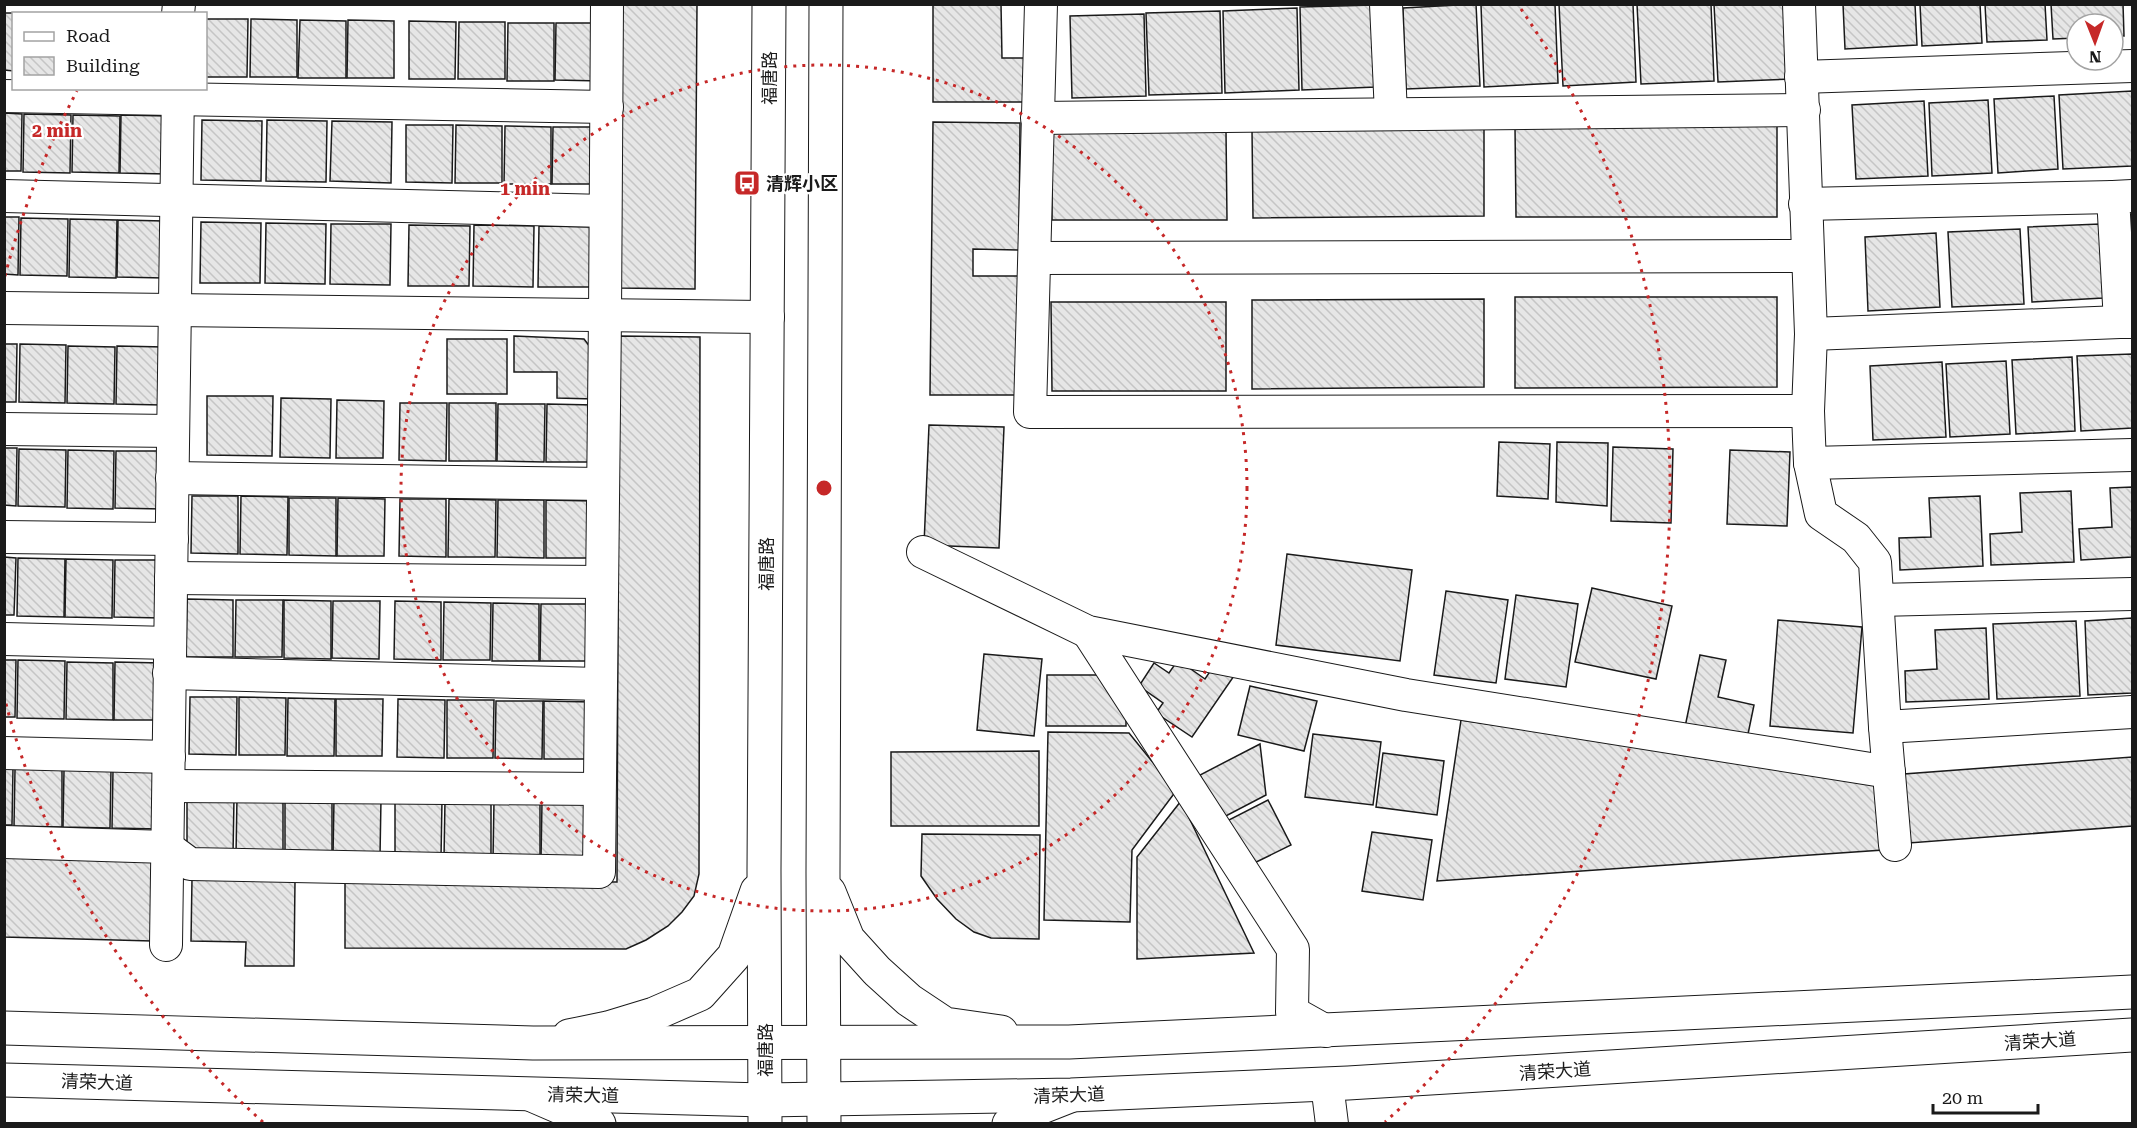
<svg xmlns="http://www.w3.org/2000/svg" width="2137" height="1128" font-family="'Roboto Serif','Noto Sans SC',serif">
<defs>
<pattern id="building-back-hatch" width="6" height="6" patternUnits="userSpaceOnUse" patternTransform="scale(1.5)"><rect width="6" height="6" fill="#e6e6e6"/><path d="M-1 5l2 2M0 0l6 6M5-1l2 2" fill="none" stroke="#c5c5c5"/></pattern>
</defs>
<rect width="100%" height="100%" fill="#fff"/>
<g fill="url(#building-back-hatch)" stroke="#1a1a1a" stroke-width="1.5">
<path d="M621,4H697L695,289L619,288Z"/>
<path d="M933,4H1001L1002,58H1027V102H933Z"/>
<path d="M1476,4L1480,86L1406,89L1403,8Z"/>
<path d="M1555,4L1558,83L1484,87L1481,5Z"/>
<path d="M1559,4H1633L1636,82L1563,86Z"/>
<path d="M1637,4H1711L1714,81L1641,84Z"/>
<path d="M1714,4H1788L1792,79L1718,82Z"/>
<path d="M1843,4H1915L1917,45L1845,49Z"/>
<path d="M1920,4H1980L1982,43L1922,46Z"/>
<path d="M1985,4H2045L2047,40L1987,42Z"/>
<path d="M2051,4H2123L2124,36H2113V24H2077V38L2053,39Z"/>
<path d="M1374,5L1376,87L1302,90L1300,7Z"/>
<path d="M1297,8L1299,90L1225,93L1223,11Z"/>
<path d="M1220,11L1222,93L1149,95L1146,13Z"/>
<path d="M4,13H24L14,14V71L4,70Z"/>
<path d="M1144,14L1146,96L1072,98L1070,16Z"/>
<path d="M206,19H248L247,77H206Z"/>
<path d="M251,19L297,20V77H250Z"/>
<path d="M300,20L346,21V78H298Z"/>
<path d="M348,20L394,21V78H347Z"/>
<path d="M409,21L456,22L455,79H409Z"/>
<path d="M459,22H505V79H458Z"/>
<path d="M508,23H554V81H507Z"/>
<path d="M556,23H603L602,81L555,80Z"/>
<path d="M2132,91V166L2063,169L2059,95Z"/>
<path d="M2054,96L2058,169L1998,173L1994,99Z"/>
<path d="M1988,100L1992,173L1932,176L1929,103Z"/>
<path d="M1924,101L1928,176L1856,179L1852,105Z"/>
<path d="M4,113L22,114L21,171H4Z"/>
<path d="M24,114L71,115L70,173L23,172Z"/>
<path d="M73,115L120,116L119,173L72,172Z"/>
<path d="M121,115L168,116L167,174L120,173Z"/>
<path d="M202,120L262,121L261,181L201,180Z"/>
<path d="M267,120L327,121L326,182L266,181Z"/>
<path d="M332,121L392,122L391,183L330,181Z"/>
<path d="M933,122L1020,123L1019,250L973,249V276H1021L1020,395H930Z"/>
<path d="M406,125H453L452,183L406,182Z"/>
<path d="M456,125L502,126V183H455Z"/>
<path d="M505,126L551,127V184H504Z"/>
<path d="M1777,126V217H1516L1515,127Z"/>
<path d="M553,127H600L599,184H552Z"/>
<path d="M1484,128V216L1253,218L1252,129Z"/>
<path d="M1226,131L1227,220H1052V132Z"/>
<path d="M4,217H19L18,275L4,274Z"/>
<path d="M21,218L68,219L67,276L20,275Z"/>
<path d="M70,219L117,220L116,278L69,277Z"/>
<path d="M118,220L165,221L164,278L117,277Z"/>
<path d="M201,222L261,223L260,283H200Z"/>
<path d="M266,223L326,224L325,284L265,283Z"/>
<path d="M331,224H391L390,285L330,284Z"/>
<path d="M2100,224L2103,298L2032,302L2028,227Z"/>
<path d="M409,225L470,226L469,286H408Z"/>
<path d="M474,225L534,226L533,287L473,286Z"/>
<path d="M539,226L599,227V287H538Z"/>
<path d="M2020,229L2024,304L1952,307L1948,232Z"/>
<path d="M1936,233L1940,307L1868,311L1865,237Z"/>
<path d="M1515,297H1777V387L1515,388Z"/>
<path d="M1484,299V387L1252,389V300Z"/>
<path d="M1051,302H1226V391H1052Z"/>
<path d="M514,336L584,339L594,352V399L557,398V372H514Z"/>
<path d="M619,336L700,337L699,874L694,896L682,912L668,926L646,940L626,949L345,948V881L617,882Z"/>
<rect x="447" y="339" width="60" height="55"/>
<path d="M4,344H17L16,402H4Z"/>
<path d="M20,344L66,345L65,403L19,402Z"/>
<path d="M68,346L115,347L114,404L67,403Z"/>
<path d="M117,346L164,347L162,405L116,404Z"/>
<path d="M2132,354V428L2081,431L2077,356Z"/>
<path d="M2072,357L2075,431L2016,434L2012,360Z"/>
<path d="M2006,361L2010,434L1950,437L1946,364Z"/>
<path d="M1942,362L1946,437L1873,440L1870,366Z"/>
<path d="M207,396H273L272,456L207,455Z"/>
<path d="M281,398L331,399L330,458L280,457Z"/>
<path d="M337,400L384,401L383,458H336Z"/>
<path d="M400,403H447L446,461L399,460Z"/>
<rect x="449" y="403" width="47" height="58"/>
<path d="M498,404H545L544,462L497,461Z"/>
<path d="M547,404L594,405L593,462H546Z"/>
<path d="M929,425L1004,427L999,548L924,545Z"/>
<path d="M1499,442L1550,444L1548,499L1497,496Z"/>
<path d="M1557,442L1608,443L1607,506L1556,502Z"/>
<path d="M1613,447L1673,449L1671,523L1611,521Z"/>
<path d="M4,448H17L16,506L4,505Z"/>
<path d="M19,449L66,450L65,507L18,506Z"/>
<path d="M68,450L114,451L113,509L67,508Z"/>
<path d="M1730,450L1790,452L1787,526L1727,524Z"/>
<path d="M116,451H163L162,509L115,508Z"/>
<path d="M2132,487V557L2081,560L2079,529L2112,527L2110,488Z"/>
<path d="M2071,491L2074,562L1991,565L1990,534L2022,532L2020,493Z"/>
<path d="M192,496H238V554L191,553Z"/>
<path d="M241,496L288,497L287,555L240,554Z"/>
<path d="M1980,496L1983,566L1900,570L1899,538L1931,537L1929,498Z"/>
<path d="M289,498H336V556L289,555Z"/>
<path d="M338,498L385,499L384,556H337Z"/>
<path d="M400,499H446V557L399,556Z"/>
<path d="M449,499L496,500L495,557H448Z"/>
<path d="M498,500H544V558L497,557Z"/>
<path d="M546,500L593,501L592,558H546Z"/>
<path d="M1287,554L1412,570L1400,661L1276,645Z"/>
<path d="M4,557L16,558L14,615H4Z"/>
<path d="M18,558L65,559L64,617L17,616Z"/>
<path d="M66,559L113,560L112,618L65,617Z"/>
<path d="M115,560H162L161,618L114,617Z"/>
<path d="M1592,588L1672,606L1656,679L1575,662Z"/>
<path d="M1446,591L1508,600L1496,683L1434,675Z"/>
<path d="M1516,595L1578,604L1566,687L1505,679Z"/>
<path d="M187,599L233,600V657H186Z"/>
<path d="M236,600H283L282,657H235Z"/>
<path d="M284,600L331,601V659L284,658Z"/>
<path d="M333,601H380L379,659L332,658Z"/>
<path d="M395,601L441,602V660L394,659Z"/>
<path d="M444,602L491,603L490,660H443Z"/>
<path d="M493,603L539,604V661H492Z"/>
<path d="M541,604H588L587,661H540Z"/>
<path d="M2132,618V693L2088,695L2085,621Z"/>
<path d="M1778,620L1862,627L1853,733L1770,726Z"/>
<path d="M2076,621L2080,696L1997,699L1993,624Z"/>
<path d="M1986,628L1989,699L1906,702L1905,671L1937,669L1935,630Z"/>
<path d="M984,654L1042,659L1034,736L977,730Z"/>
<path d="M1700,655L1726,660L1718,697L1754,705L1747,739L1685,727Z"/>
<path d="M4,660H16L15,717H4Z"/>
<path d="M18,660L65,661L64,719L17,718Z"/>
<path d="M1178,660L1205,679L1217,661L1236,673L1192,737L1156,713L1163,703L1139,686L1154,663L1169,673Z"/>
<path d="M67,662L113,663V720L66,719Z"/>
<path d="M115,662L162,663L161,720H114Z"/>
<path d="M1047,675H1101L1126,706V726H1046Z"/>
<path d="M1250,686L1317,701L1304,751L1238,735Z"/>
<path d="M190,697H237L236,755L189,754Z"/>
<path d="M239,697L286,698L285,755H239Z"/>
<path d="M288,698L335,699L334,756H287Z"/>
<path d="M336,699H383L382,756H336Z"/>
<path d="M398,699L445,700L444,758L397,757Z"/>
<path d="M447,700H494L493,758H447Z"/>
<path d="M496,701H543L542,759L495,758Z"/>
<path d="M544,701L592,702L591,759H544Z"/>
<path d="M1461,720L1879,781L1883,850L1437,881Z"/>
<path d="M1048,732L1129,733L1176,791L1132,850L1130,922L1044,920Z"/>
<path d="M1313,734L1381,742L1373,805L1305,797Z"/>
<path d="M1260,744L1266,795L1222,818L1200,775Z"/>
<path d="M1039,751V826H891V752Z"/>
<path d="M1383,753L1444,761L1437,815L1376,807Z"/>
<path d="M2132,757V826L1909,843L1904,774Z"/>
<path d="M4,768H13L12,825H4Z"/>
<path d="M15,769H62V827L14,826Z"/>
<path d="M64,770H111L110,828L63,827Z"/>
<path d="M113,770L160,771L159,829L112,828Z"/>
<path d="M187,797L234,798L233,855H187Z"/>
<path d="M237,797L283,798V855H236Z"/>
<path d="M285,798L332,799V857L285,856Z"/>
<path d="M334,799H381L380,856H333Z"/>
<path d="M395,799L442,800L441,858L395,857Z"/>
<path d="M445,800L491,801V858H444Z"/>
<path d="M1268,800L1291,845L1244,868L1221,824Z"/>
<path d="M494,801L540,802V859H493Z"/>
<path d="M1181,801L1254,953L1137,959V857Z"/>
<path d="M542,802H589L588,859H541Z"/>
<path d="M1372,832L1432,840L1423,900L1362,891Z"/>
<path d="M922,834L1040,835L1039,939L991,938L974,932L956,919L937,899L921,876Z"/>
<path d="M4,857L154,862L152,941L4,937Z"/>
<path d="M192,879L295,881L294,966H245L246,942L191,941Z"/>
</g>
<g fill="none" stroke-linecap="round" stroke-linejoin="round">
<defs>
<g id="minor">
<path d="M1041,4L1030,412L1808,411"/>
<path d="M1386,4L1391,114"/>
<path d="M1799,4L1811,334L1808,411L1809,439L1810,463L1821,514L1856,538L1875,562L1885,727L1895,845"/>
<path d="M178,14L179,4"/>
<path d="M1801,77L2132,66"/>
<path d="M4,96L607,107"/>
<path d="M1037,118L1804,110"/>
<path d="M4,196L605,211"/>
<path d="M2132,196L2113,197L2120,322H2132"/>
<path d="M1805,204L2113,197"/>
<path d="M1035,258L1807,256"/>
<path d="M4,308L768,317"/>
<path d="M1811,334L2120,322"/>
<path d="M4,429L173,431"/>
<path d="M1810,463L2132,455"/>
<path d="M172,478L603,484"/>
<path d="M4,537L172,539"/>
<path d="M923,552L1088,632L1406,695L1889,772"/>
<path d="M171,578L602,582"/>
<path d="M1878,600L2132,594"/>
<path d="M1088,632L1293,949L1292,1012L1326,1031"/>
<path d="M4,639L170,643"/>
<path d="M169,673L600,684"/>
<path d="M1885,727L2132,712"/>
<path d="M4,753L169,757"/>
<path d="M169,786L599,789"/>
<path d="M4,842L167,847L190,864L599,872L605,315L607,4"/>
<path d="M166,945L178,88"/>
<path d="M1327,1084L1332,1124"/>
</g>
<g id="tertiary">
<path d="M829,892L848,939L877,971L909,1000L945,1024L1001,1032"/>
<path d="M569,1036L608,1028L654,1014L700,994L734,956L757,891"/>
<path d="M532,1095L599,1124"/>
<path d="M765,1124L764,870L769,4"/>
<path d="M824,1124L823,873L826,4"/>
<path d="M1009,1124L1024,1114L1070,1096"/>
</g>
<g id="primary">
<path d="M4,1028L533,1043L1069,1042L2132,992"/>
<path d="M4,1080L765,1100L1071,1095L1348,1083L2132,1035"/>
</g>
</defs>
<use href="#minor" stroke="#1a1a1a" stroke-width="34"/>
<use href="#tertiary" stroke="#1a1a1a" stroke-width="35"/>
<use href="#primary" stroke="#1a1a1a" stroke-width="35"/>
<use href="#minor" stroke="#fff" stroke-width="32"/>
<use href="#tertiary" stroke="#fff" stroke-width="33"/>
<use href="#primary" stroke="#fff" stroke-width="33"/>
</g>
<g fill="none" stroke="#c62828" stroke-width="3" stroke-dasharray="3 6">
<circle cx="824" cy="488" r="423"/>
<path d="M263 1122A846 846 0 0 1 5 700M5 276A846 846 0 0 1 77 91M1521 9A846 846 0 0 1 1385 1122"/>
</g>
<defs>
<symbol id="bus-square" viewBox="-11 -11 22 22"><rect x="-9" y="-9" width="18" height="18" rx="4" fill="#c62828" stroke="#fff"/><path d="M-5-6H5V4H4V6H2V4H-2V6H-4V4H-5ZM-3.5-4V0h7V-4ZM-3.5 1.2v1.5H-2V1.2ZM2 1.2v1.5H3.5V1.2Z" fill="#fff"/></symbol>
</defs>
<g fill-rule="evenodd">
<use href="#bus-square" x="732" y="168" width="30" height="30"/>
</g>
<g text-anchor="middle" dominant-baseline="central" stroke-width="4.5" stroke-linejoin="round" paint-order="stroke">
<g font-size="18" fill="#1a1a1a" stroke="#fff">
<text transform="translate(769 78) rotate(-90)">福唐路</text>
<text transform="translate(766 564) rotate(-90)">福唐路</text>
<text transform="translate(2040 1041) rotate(-4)">清荣大道</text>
<text transform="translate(765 1050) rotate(-90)">福唐路</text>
<text transform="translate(1555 1071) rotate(-4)">清荣大道</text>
<text transform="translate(97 1082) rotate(2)">清荣大道</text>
<text transform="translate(583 1095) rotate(1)">清荣大道</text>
<text transform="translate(1069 1095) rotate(-2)">清荣大道</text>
</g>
<g font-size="18" font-weight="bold" fill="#1a1a1a" stroke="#fff" text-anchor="start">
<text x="766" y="183">清辉小区</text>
</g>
</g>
<circle cx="824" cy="488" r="9" fill="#c62828" stroke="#fff" stroke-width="3"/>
<g font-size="18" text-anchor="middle" font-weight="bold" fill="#c62828" stroke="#fff" stroke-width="4.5" stroke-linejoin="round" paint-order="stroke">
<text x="57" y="137">2 min</text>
<text x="525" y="195">1 min</text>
</g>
<rect width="2137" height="1128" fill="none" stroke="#1a1a1a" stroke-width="12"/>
<rect x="12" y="12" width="195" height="78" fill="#ffffff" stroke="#a3a3a3" stroke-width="1.5"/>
<rect x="24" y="32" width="30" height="9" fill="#ffffff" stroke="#a3a3a3" stroke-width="1.5"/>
<text x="66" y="42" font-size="18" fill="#1a1a1a">Road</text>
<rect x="24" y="57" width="30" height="18" fill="url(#building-back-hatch)" stroke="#a3a3a3" stroke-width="1.5"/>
<text x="66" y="72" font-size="18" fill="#1a1a1a">Building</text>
<g transform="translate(2095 42) rotate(179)"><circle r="28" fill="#ffffff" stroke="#a3a3a3" stroke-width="1.5"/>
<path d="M0-4.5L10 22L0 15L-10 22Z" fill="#c62828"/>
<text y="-9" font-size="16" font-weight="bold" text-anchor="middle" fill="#1a1a1a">N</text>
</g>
<path d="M1933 1104v9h105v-9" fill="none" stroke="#1a1a1a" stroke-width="3"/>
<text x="1942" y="1104" font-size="18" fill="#1a1a1a" stroke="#ffffff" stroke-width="4.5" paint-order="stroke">20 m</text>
</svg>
